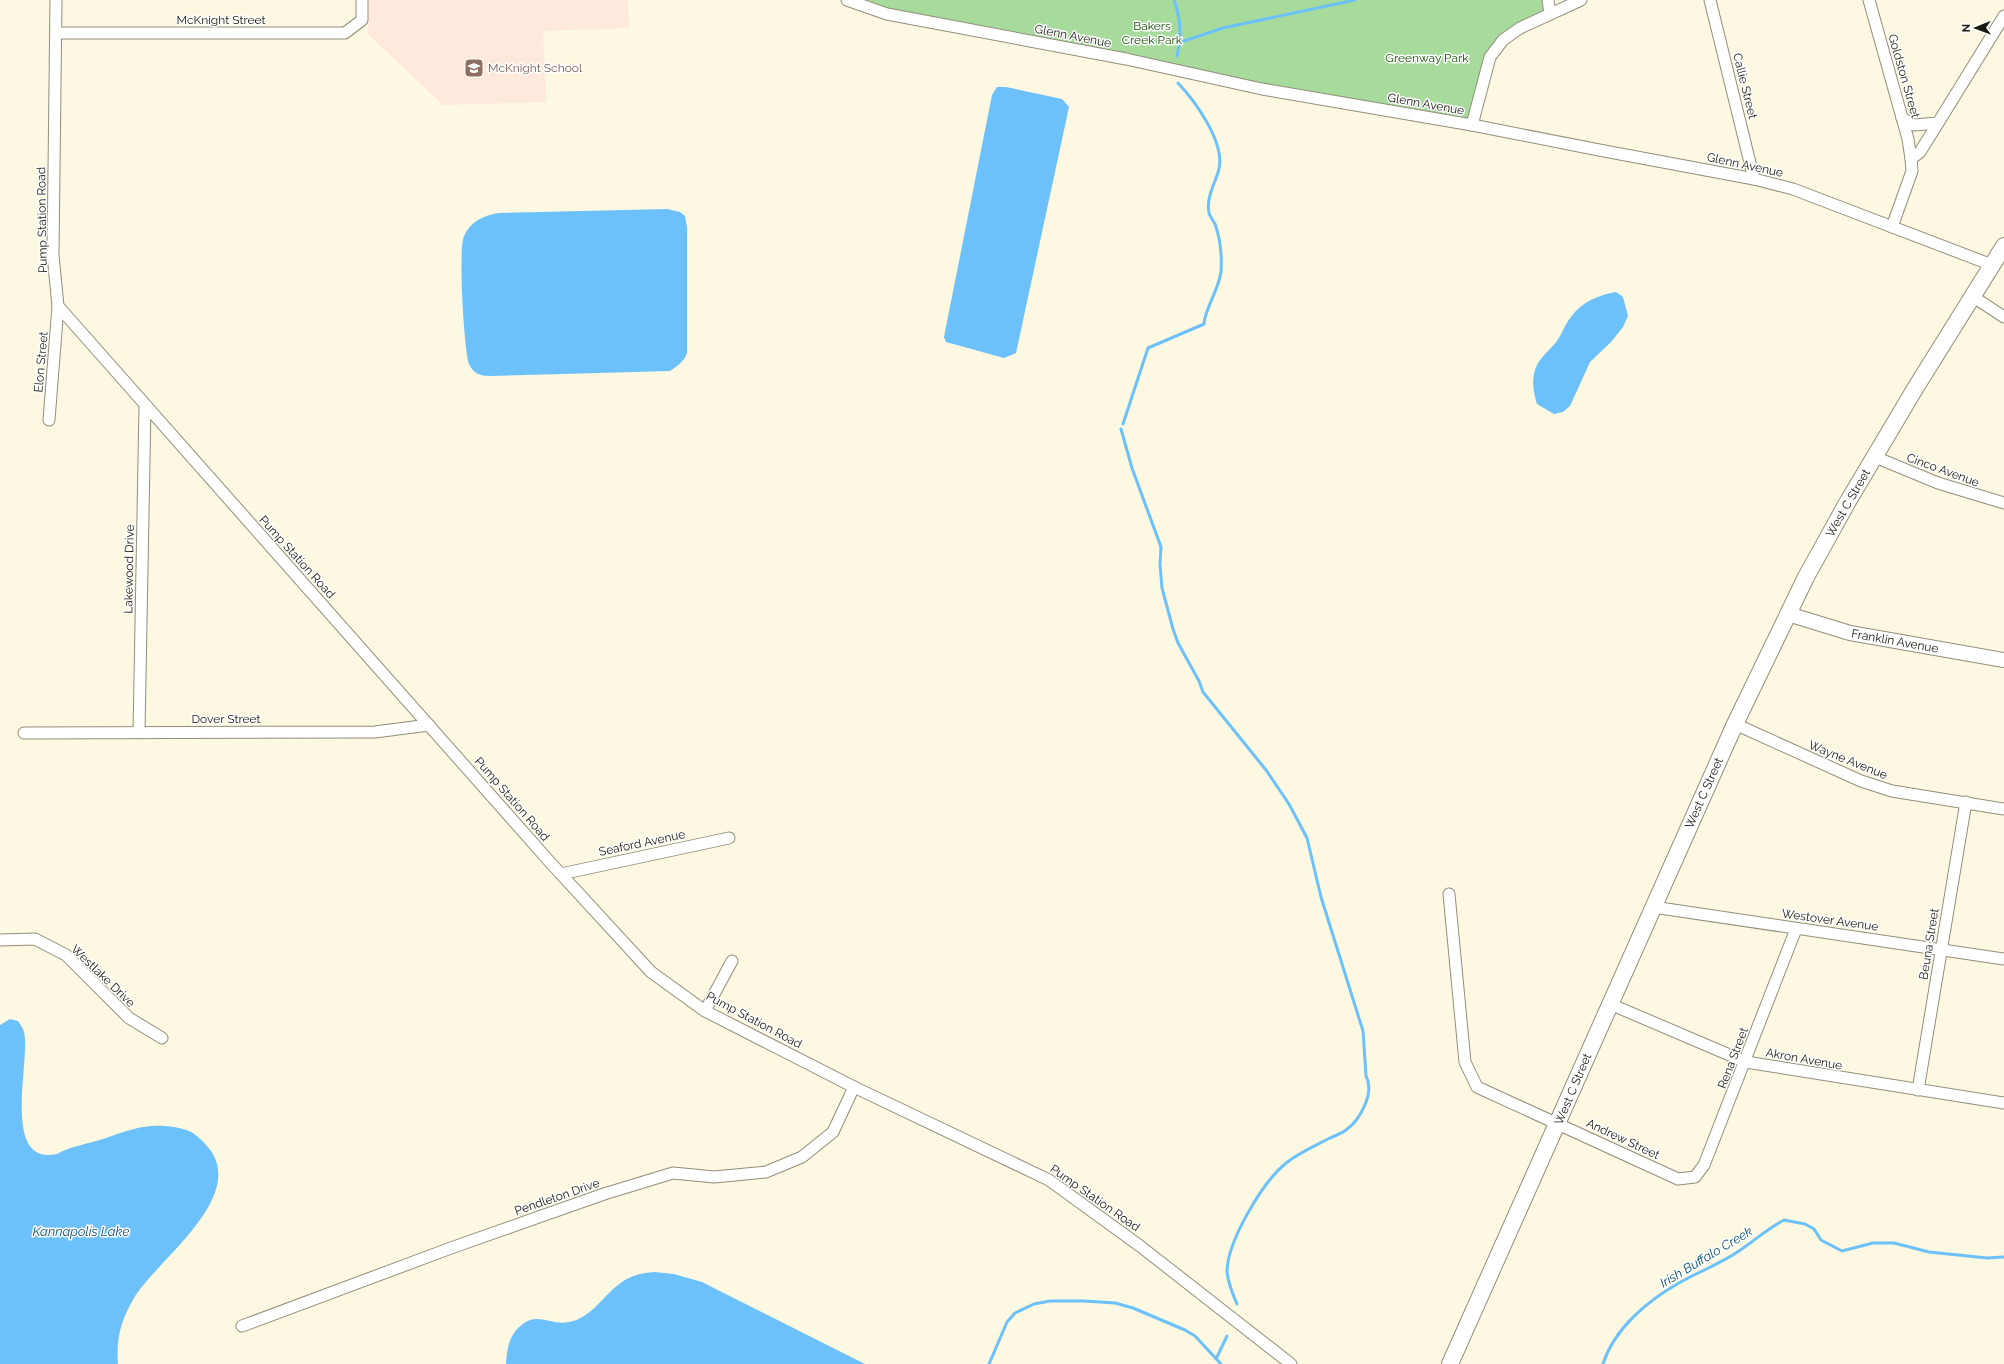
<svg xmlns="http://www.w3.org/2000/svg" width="2004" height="1364" font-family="Raleway,sans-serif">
<rect width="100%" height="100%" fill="#fcf8e1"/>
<path fill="#ffe8dc" d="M368,0H628L629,28L543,31L546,102L443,105L368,34Z"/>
<path fill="#a6db9c" d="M847,0H1548L1550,14L1515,32L1490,57L1472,125L1262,89Z"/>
<g fill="#6dc1fa">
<path d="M997,87H1006L1062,99L1069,107L1016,353L1004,358L946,342L944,337L992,95Z"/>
<path d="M667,209L680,212L685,216L687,227V353C684,362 677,366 670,371L489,376C480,376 473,373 469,364C464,349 458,250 464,236C471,221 483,216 498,213Z"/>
<path d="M1616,292L1623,297L1628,316L1623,327L1611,342L1590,362L1570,406L1563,412L1554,414L1537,404C1534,394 1532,384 1534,374C1536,360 1549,351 1557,341C1562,334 1565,324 1571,317C1581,302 1599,295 1616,292Z"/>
<path d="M10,1019L18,1021C20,1024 23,1028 24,1032C31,1060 0,1167 57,1154C71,1146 88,1144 103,1139C131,1129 152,1121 183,1129C194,1131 204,1142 211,1151C244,1200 156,1261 134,1298C121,1320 116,1338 118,1364H0V1025Z"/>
<path d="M654,1272L674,1274L702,1282L865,1364H506C507,1348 509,1334 523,1324C538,1312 552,1326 569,1322C592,1318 604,1294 622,1282C632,1275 642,1273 654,1272Z"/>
</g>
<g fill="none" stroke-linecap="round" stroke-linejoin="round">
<g stroke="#6dc1fa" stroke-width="3">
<path d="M1174,0C1181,19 1182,37 1177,56"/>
<path d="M1181,42L1223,28L1355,0"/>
<path d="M1123,424L1148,348L1204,324C1204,311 1219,289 1221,272C1222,257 1220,238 1215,224C1213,220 1210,217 1209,213C1206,197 1215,184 1219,169C1225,142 1195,101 1178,83"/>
<path d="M1121,429L1132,468L1161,547L1160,564L1162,588L1173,629L1178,643L1199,681L1203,692L1266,770L1289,804L1307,838L1321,897L1363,1031L1366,1076C1375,1093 1360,1120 1346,1130C1342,1133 1335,1136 1330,1138C1315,1146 1298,1153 1285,1164C1262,1183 1227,1242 1227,1272C1228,1282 1233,1295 1237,1304"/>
<path d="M1216,1359L1227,1336"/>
<path d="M989,1364L1007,1322L1015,1313L1034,1304L1050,1301H1084L1115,1303L1133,1308L1185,1330L1195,1336L1221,1364"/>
<path d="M1603,1364C1614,1329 1647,1301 1679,1283C1698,1272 1720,1264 1739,1251C1754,1241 1767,1229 1784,1220L1805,1224L1814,1229L1821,1240L1842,1251L1873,1243H1894L1929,1252L1987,1258L2004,1257"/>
</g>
<defs>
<g id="minor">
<path d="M56,0L53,255L58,306L548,860L651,972L705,1011L854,1087L1049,1180L1140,1246L1291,1364"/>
<path d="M847,0L887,14L1126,59L1262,89L1472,125L1599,150L1754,179L1793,189L1992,265"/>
<path d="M1548,0L1550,14"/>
<path d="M1710,0L1754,179"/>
<path d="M1869,0L1908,139L1911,159"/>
<path d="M56,33H345L362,20V0"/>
<path d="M1902,118L1914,125L1938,123L2004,16"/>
<path d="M1472,125L1490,57L1503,40L1520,28L1581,0"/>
<path d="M1892,227L1912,171L1911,159L1920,152L1938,123"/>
<path d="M1972,296L2004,317"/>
<path d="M49,420L58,306"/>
<path d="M1875,457L1938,483L2004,503"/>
<path d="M1735,724L1861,781L1892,791L2004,809"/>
<path d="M139,732L145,406"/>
<path d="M24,733L375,732L429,725"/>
<path d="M561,874L729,838"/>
<path d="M1449,894L1465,1062L1477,1087L1678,1179L1695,1177L1704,1165L1796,929"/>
<path d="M1653,907L2004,959"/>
<path d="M0,940L35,939L66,955L129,1018L162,1038"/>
<path d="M1610,1004L1746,1062L2004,1103"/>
<path d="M705,1011L732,961"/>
<path d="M1918,1090L1966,802"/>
<path d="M242,1326L451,1248L604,1194L673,1173L714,1177L766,1172L802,1157L833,1132L854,1087"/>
</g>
<path id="tertiary" d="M1788,614L1850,633L2004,660"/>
<path id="secondary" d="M1450,1364L1735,724L1806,577L1847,503L1916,387L2004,246"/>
</defs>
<use href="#minor" stroke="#928e7a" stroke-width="13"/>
<use href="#tertiary" stroke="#928e7a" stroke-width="16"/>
<use href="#secondary" stroke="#928e7a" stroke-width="18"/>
<use href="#minor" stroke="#fff" stroke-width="11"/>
<use href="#tertiary" stroke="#fff" stroke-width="14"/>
<use href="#secondary" stroke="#fff" stroke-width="16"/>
</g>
<defs>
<symbol id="school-square" viewBox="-11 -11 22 22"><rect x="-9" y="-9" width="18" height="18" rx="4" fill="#8d6e63" stroke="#fff"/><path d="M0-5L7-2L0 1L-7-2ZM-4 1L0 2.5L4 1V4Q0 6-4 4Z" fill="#fff"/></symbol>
</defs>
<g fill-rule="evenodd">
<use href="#school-square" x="463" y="57" width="22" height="22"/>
</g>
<g text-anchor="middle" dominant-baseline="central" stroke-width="3" stroke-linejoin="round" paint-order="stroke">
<g font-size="12" fill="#191810" stroke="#fff">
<text x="221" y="20">McKnight Street</text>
<text transform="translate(1073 36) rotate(11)">Glenn Avenue</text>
<text transform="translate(1904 76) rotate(74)">Goldston Street</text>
<text transform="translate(1745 86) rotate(76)">Callie Street</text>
<text transform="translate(1426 104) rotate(10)">Glenn Avenue</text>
<text transform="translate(1745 165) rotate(12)">Glenn Avenue</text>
<text transform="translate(42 220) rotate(-91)">Pump Station Road</text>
<text transform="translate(41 362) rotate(-85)">Elon Street</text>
<text transform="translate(1943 470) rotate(20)">Cinco Avenue</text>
<text transform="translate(1848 503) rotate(-60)">West C Street</text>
<text transform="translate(297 557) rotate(48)">Pump Station Road</text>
<text transform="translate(129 569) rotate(-89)">Lakewood Drive</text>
<text transform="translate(1895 641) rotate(10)">Franklin Avenue</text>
<text x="226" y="719">Dover Street</text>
<text transform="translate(1848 760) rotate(22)">Wayne Avenue</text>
<text transform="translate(1704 793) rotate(-66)">West C Street</text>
<text transform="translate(512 799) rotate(49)">Pump Station Road</text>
<text transform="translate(642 843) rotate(-12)">Seaford Avenue</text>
<text transform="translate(1830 920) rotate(8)">Westover Avenue</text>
<text transform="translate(1929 944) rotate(-81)">Beuna Street</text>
<text transform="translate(103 976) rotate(44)">Westlake Drive</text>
<text transform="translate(754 1020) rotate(28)">Pump Station Road</text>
<text transform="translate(1733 1058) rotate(-69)">Rena Street</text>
<text transform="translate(1804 1059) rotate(10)">Akron Avenue</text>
<text transform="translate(1573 1089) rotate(-67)">West C Street</text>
<text transform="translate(1623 1139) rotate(25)">Andrew Street</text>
<text transform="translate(557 1197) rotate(-19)">Pendleton Drive</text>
<text transform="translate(1095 1198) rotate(35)">Pump Station Road</text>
</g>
<g font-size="12" fill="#134d04" stroke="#fff">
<text x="1152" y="26">Bakers<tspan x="1152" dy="14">Creek Park</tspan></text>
<text x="1427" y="58">Greenway Park</text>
</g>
<g font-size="12" fill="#785e54" stroke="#fff" text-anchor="start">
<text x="488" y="68">McKnight School</text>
</g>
<g font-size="13" font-style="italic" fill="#0b4e73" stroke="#fff">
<text x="81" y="1231">Kannapolis Lake</text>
<text transform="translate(1706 1257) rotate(-31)">Irish Buffalo Creek</text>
</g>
</g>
<g transform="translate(1976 28) rotate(269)" stroke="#ffffff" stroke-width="3" paint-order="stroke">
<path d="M0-3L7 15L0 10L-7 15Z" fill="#191810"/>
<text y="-6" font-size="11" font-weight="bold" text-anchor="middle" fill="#191810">N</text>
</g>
</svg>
